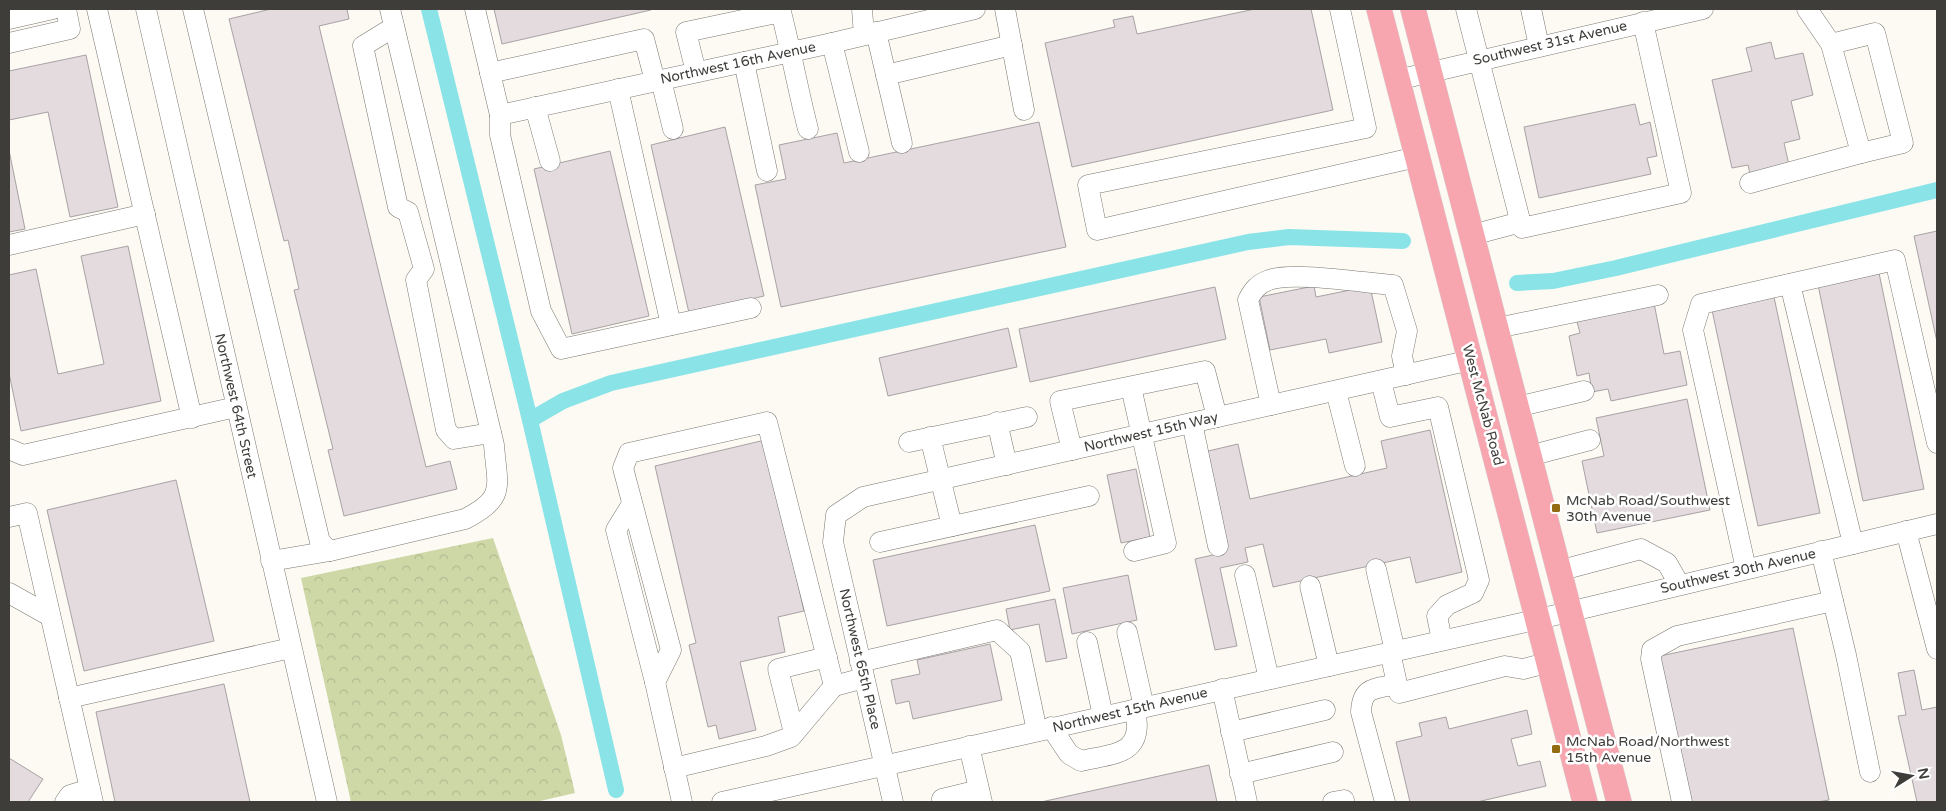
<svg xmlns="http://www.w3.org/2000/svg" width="1946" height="811" font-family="'Varela Round',sans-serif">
<defs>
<pattern id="forest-crowns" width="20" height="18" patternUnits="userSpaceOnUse" patternTransform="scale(1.25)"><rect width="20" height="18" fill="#ced8a7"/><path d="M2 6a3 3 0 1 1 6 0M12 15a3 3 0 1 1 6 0" fill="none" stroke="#b2ba90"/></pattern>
</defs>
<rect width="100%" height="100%" fill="#fcfaf3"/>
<path fill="url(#forest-crowns)" d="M493,538L561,735L575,793L536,802H351L301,578Z"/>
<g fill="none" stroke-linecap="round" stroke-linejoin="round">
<g stroke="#8ae3e7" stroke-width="16">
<path d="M429,9L530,420L616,790"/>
<path d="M1517,283L1553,281L1616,268L1937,190"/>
<path d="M530,420L563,401L611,383L1248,242L1289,237L1403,241"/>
</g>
</g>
<g fill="#e3dbde" stroke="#a9a2a5">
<path d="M271,9H347L349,19L319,26L426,467L450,461L457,489L344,516L328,450L333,449L294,290L299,289L288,240L284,241L229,19Z"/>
<path d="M494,9H651V10L502,44Z"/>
<path d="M1255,9H1311L1333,110L1072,167L1045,43L1115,27L1113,20L1133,16L1137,34Z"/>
<path d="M1771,42L1775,59L1803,53L1813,95L1791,101L1800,139L1784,143L1789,165L1750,174L1748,165L1732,168L1712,80L1752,71L1746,48Z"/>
<path d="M86,55L118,207L70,217L48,112L9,120V71Z"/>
<path d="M1635,104L1640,125L1650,122L1657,156L1647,158L1651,174L1539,198L1524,127Z"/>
<path d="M1039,122L1066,247L781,307L755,185L786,179L779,145L837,133L844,163Z"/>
<path d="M725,127L764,296L689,313L651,145Z"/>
<path d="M9,150L25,229L9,232Z"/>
<path d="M610,151L649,316L572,334L534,169Z"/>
<path d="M1937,231V342L1914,236Z"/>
<path d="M128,246L161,401L21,431L9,373V275L36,269L58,374L104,364L81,256Z"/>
<path d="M1879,273L1924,489L1863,501L1818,285Z"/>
<path d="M1314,286L1316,297L1370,286L1382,342L1329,353L1326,339L1270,350L1259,297Z"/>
<path d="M1215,287L1226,339L1030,382L1019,329Z"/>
<path d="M1774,297L1820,513L1758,526L1712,310Z"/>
<path d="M1654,303L1664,354L1680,351L1687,385L1611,401L1608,389L1592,392L1589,373L1577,376L1569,336L1580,333L1576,318Z"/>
<path d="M1008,328L1017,367L888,396L879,358Z"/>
<path d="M1687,399L1710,510L1597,533L1582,461L1604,456L1596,418Z"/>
<path d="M1430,430L1462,572L1416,583L1410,557L1273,587L1263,544L1245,548L1248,562L1220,568L1237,646L1215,650L1195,559L1226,552L1204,452L1238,444L1250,499L1387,468L1381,441Z"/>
<path d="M765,440L804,611L778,617L785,652L740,662L756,730L719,739L716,725L708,727L689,645L696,643L655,466Z"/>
<path d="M1136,469L1150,537L1121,543L1107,475Z"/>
<path d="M176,480L214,641L84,671L47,510Z"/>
<path d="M1035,525L1050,591L887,626L873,560Z"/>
<path d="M1128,575L1137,620L1072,634L1063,588Z"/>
<path d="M1055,599L1067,658L1046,662L1039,624L1010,630L1006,609Z"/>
<path d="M1793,628L1829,800L1817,802H1691L1660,656Z"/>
<path d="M990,644L1002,700L913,719L909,701L896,704L891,680L920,674L917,660Z"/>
<path d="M1914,670L1922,710L1937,707V802H1917L1898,716L1906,715L1898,673Z"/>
<path d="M224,684L250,802H115L96,712Z"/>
<path d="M1527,710L1532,734L1511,739L1518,766L1540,761L1546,786L1477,802H1410L1396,742L1422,736L1419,723L1446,717L1449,729Z"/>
<path d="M9,758L43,779L28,802H9Z"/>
<path d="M1209,765L1217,802H1041Z"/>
</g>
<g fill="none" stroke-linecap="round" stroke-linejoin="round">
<defs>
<g id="minor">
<path d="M97,9L192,418"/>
<path d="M146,9L327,802"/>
<path d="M193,9L320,542L330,551L465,519C507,498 497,486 494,445L390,9"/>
<path d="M475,9L500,115V135L541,311L561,349L751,308"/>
<path d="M862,9L864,35"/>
<path d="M1005,9L1024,110"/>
<path d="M1340,9L1366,128L1088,185L1097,230L1417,157"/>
<path d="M1466,9L1522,228L1681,193L1643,22"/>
<path d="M1531,9L1539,46"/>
<path d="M9,19L53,9"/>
<path d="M394,27L363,46L398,207L408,212L424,269L416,280L446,430L454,439L491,433"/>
<path d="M876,32L902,143"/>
<path d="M9,43L70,29L66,9"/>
<path d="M832,43L859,152"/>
<path d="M1831,44L1875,33L1903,143L1861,153"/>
<path d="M744,62L767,171"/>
<path d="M696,72L686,32L781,12C791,51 798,90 808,129"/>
<path d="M490,73L644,39L655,81"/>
<path d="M886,75L1012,45"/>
<path d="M661,80L673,129"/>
<path d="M1397,80L1703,9"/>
<path d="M618,89L671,325"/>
<path d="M535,107L550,161"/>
<path d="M500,115L832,43L975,9"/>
<path d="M1750,183L1861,153L1831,44L1807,9"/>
<path d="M1472,235L1521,222"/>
<path d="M9,245L145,214"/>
<path d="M1790,284L1853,544"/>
<path d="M1497,328L1658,295"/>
<path d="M1381,381L1390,417L1438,407L1479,580L1473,593L1447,605L1437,616L1442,640"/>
<path d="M1131,387L1166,543L1134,551"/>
<path d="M1336,391L1355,466"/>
<path d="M1271,405L1248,300C1253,290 1258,284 1269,280C1292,271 1365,283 1393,285L1407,331L1402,356L1406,375"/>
<path d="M1517,407L1584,391"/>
<path d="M997,422L1007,465"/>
<path d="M1192,423L1218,546"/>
<path d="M930,437L952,526"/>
<path d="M909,442L1027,417"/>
<path d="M9,449L23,455L236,407"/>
<path d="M1072,450L1060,401L1205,371L1217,417"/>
<path d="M1529,456L1590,440"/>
<path d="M632,504L616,530L655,682L682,802"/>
<path d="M9,517L27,513L90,789"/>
<path d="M1906,531L1937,649"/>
<path d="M880,542L1089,496"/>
<path d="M1821,551L1846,655L1870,772"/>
<path d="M271,561L330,551"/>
<path d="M1376,569L1395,651"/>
<path d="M1746,569L1693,330L1701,304L1895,260L1937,443"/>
<path d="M1558,571L1641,549L1667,563L1679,584"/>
<path d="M1245,575L1269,679"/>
<path d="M1310,586L1329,666"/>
<path d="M9,593L50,616"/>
<path d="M1127,632L1144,707"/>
<path d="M1087,642L1103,716"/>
<path d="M1390,652L1399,693L1505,666L1523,669L1550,662"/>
<path d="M860,662L997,630L1020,651L1037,731"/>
<path d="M655,682L671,650L623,468L629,453L767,422L834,686L864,678"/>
<path d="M1222,689L1247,802"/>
<path d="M69,698L291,648"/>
<path d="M1051,727L1069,754L1081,761C1116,753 1145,755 1135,709"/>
<path d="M1231,732L1325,710"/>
<path d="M794,733L778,669L827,657"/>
<path d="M969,746L982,802"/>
<path d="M674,768L766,746L791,737L834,686"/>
<path d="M1240,774L1333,752"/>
<path d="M65,802L70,795L90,789L93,802"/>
<path d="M722,802L1539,619L1937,524"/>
<path d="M893,802L833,542L836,515L863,497L1471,360"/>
<path d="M943,802L942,799L979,790"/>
<path d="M1333,802L1344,800"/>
<path d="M1385,802L1361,712C1362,686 1375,689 1397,684"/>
<path d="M1682,802L1651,659L1652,650L1677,636L1833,601"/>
</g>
<g id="major">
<path d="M1379,9L1585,802"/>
<path d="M1413,9L1619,802"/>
</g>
</defs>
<use href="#minor" stroke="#7a7872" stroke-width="21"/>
<use href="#major" stroke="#d8d8d8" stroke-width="26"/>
<use href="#minor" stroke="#fff" stroke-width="20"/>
<use href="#major" stroke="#f7a6b0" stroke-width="25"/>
</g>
<g fill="#926b13" stroke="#fff" stroke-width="2">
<rect x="1551" y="503" width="10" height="10" rx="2.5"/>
<rect x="1551" y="744" width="10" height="10" rx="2.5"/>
</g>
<g text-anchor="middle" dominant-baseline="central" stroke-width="5" stroke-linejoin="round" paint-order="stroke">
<g font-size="14" fill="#3e3d3a" stroke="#fff">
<text transform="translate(1550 43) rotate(-13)">Southwest 31st Avenue</text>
<text transform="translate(738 63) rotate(-12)">Northwest 16th Avenue</text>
<text transform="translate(1483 405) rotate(75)">West McNab Road</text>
<text transform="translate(236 406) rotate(77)">Northwest 64th Street</text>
<text transform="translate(1151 432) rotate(-13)">Northwest 15th Way</text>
<text transform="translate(1738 571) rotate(-13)">Southwest 30th Avenue</text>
<text transform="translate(860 659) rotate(77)">Northwest 65th Place</text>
<text transform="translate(1130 710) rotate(-13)">Northwest 15th Avenue</text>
</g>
<g font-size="14" fill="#3e3d3a" stroke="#fff" text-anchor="start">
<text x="1566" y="500">McNab Road/Southwest<tspan x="1566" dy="16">30th Avenue</tspan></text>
<text x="1566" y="741">McNab Road/Northwest<tspan x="1566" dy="16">15th Avenue</tspan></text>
</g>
</g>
<rect width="1946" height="811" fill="none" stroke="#3e3d3a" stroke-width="20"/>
<g transform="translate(1911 776) rotate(79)" stroke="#ffffff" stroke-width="4" paint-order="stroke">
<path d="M0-4L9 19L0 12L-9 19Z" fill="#3e3d3a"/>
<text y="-8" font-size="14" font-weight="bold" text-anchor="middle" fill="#3e3d3a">N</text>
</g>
</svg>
